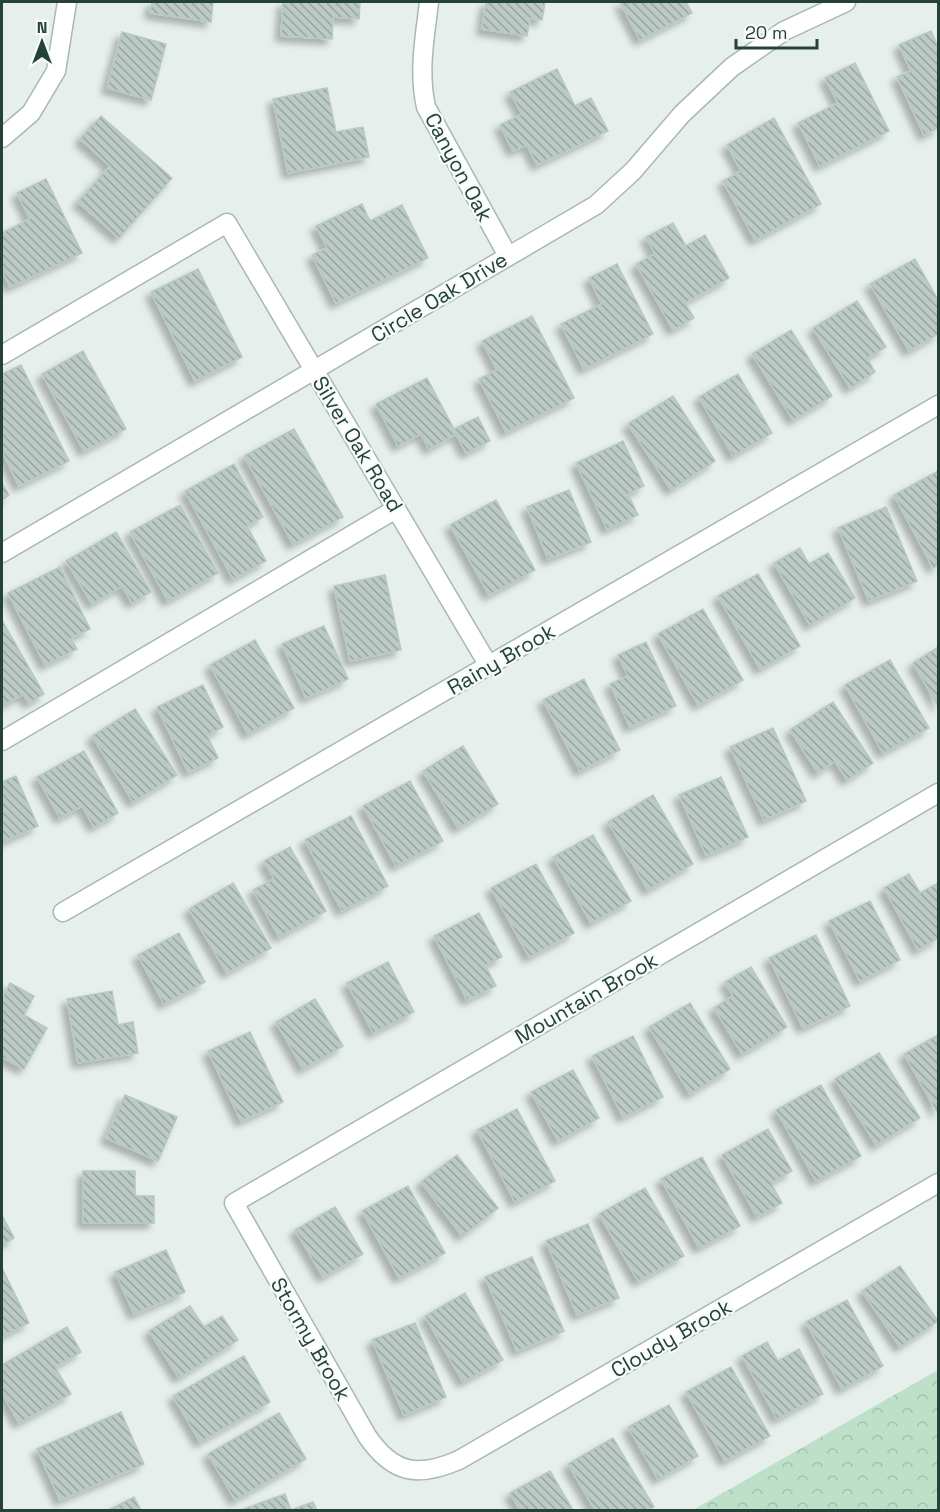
<svg xmlns="http://www.w3.org/2000/svg" width="940" height="1512" font-family="'Space Grotesk',sans-serif">
<defs>
<pattern id="forest-crowns" width="20" height="18" patternUnits="userSpaceOnUse" patternTransform="scale(1.5)"><rect width="20" height="18" fill="#bfe0c8"/><path d="M2 6a3 3 0 1 1 6 0M12 15a3 3 0 1 1 6 0" fill="none" stroke="#a4c1ad"/></pattern>
<pattern id="building-back-hatch" width="6" height="6" patternUnits="userSpaceOnUse" patternTransform="scale(1.5)"><rect width="6" height="6" fill="#bbcac4"/><path d="M-1 5l2 2M0 0l6 6M5-1l2 2" fill="none" stroke="#98a6a0"/></pattern>
<filter id="shadow"><feDropShadow dx="-5.5" dy="5.5" stdDeviation="3" flood-color="#0004"/></filter>
</defs>
<rect width="100%" height="100%" fill="#e6efeb"/>
<path fill="url(#forest-crowns)" d="M938,1370V1510H693Z"/>
<g fill="url(#building-back-hatch)" stroke="#b8c9c2" stroke-width="1.5" filter="url(#shadow)">
<path d="M152,2H213L211,22L150,13Z"/>
<path d="M283,2H360L359,19L333,17L332,39L281,36Z"/>
<path d="M486,2H545L542,20L530,18L527,36L482,29Z"/>
<path d="M620,2H686L692,13L640,40Z"/>
<path d="M931,31L938,47V128L924,135L897,77L911,71L899,45Z"/>
<path d="M122,32L166,44L151,100L107,88Z"/>
<path d="M855,63L889,131L820,166L798,123L838,103L825,78Z"/>
<path d="M557,69L575,106L591,98L608,131L537,165L527,145L513,151L500,125L522,114L510,92Z"/>
<path d="M327,88L336,132L363,127L369,157L288,173L273,99Z"/>
<path d="M101,116L172,178L119,238L78,202L110,166L80,139Z"/>
<path d="M774,118L821,204L755,240L723,181L741,171L727,145Z"/>
<path d="M46,179L82,253L10,287L2,271V233L30,219L17,193Z"/>
<path d="M362,204L370,221L402,205L428,258L336,303L312,255L327,248L316,226Z"/>
<path d="M673,223L686,246L705,235L729,278L685,303L694,318L673,330L636,264L655,254L646,237Z"/>
<path d="M915,259L938,300V334L909,351L870,284Z"/>
<path d="M617,264L653,334L584,369L561,324L602,304L589,278Z"/>
<path d="M198,269L242,357L195,381L151,292Z"/>
<path d="M857,301L886,347L867,358L875,372L850,388L813,328Z"/>
<path d="M532,316L574,398L506,432L479,379L497,370L482,341Z"/>
<path d="M791,330L832,396L793,420L752,354Z"/>
<path d="M83,351L126,429L84,451L42,374Z"/>
<path d="M21,365L69,461L19,486L2,451V374Z"/>
<path d="M738,374L772,433L733,456L699,397Z"/>
<path d="M427,378L454,429L478,417L490,441L466,453L456,434L429,449L421,434L398,446L376,404Z"/>
<path d="M673,396L715,461L671,490L628,424Z"/>
<path d="M294,429L343,517L293,544L244,456Z"/>
<path d="M623,441L644,486L628,494L638,515L607,529L576,463Z"/>
<path d="M234,464L263,517L247,526L266,561L233,579L185,491Z"/>
<path d="M938,471V565L933,568L894,495Z"/>
<path d="M2,482L9,495L2,500Z"/>
<path d="M569,490L591,542L548,559L527,507Z"/>
<path d="M496,500L535,570L489,595L450,525Z"/>
<path d="M180,505L218,573L168,601L130,532Z"/>
<path d="M886,507L917,581L869,601L838,528Z"/>
<path d="M116,532L151,592L132,603L122,586L92,604L66,561Z"/>
<path d="M800,548L809,564L828,553L855,598L810,625L774,563Z"/>
<path d="M60,567L90,629L71,638L77,649L45,665L8,593Z"/>
<path d="M758,574L800,646L760,669L718,596Z"/>
<path d="M385,575L401,650L350,661L334,586Z"/>
<path d="M703,609L743,680L698,705L658,634Z"/>
<path d="M2,620L44,694L29,703L23,694L2,706Z"/>
<path d="M324,626L348,679L306,698L282,644Z"/>
<path d="M255,640L294,708L248,734L210,665Z"/>
<path d="M646,642L676,706L630,727L610,684L628,676L618,655Z"/>
<path d="M938,647V706L913,663Z"/>
<path d="M890,660L929,728L883,753L845,685Z"/>
<path d="M584,679L620,750L580,771L543,700Z"/>
<path d="M203,685L223,727L207,735L218,758L188,772L157,707Z"/>
<path d="M833,702L873,763L847,780L835,761L818,773L790,730Z"/>
<path d="M135,709L177,775L133,802L92,736Z"/>
<path d="M773,728L806,801L764,820L730,747Z"/>
<path d="M463,746L498,804L458,828L423,771Z"/>
<path d="M84,751L118,813L94,827L82,806L60,818L37,777Z"/>
<path d="M16,776L38,826L2,842V782Z"/>
<path d="M721,777L748,837L706,855L679,795Z"/>
<path d="M410,781L443,841L396,866L363,806Z"/>
<path d="M653,795L693,864L648,890L608,822Z"/>
<path d="M351,816L388,886L342,911L305,840Z"/>
<path d="M593,835L631,901L591,923L553,857Z"/>
<path d="M290,847L326,911L279,937L253,890L274,879L264,861Z"/>
<path d="M536,864L574,933L529,957L491,888Z"/>
<path d="M909,874L920,893L938,883V938L918,950L884,888Z"/>
<path d="M233,883L271,948L227,973L189,909Z"/>
<path d="M870,901L900,960L860,981L829,921Z"/>
<path d="M479,913L502,957L485,965L496,986L467,1000L434,936Z"/>
<path d="M179,933L205,982L164,1004L138,955Z"/>
<path d="M816,935L850,1006L803,1028L769,958Z"/>
<path d="M388,962L414,1012L373,1033L347,983Z"/>
<path d="M751,967L787,1027L742,1054L714,1008L733,996L725,982Z"/>
<path d="M10,983L34,996L24,1015L47,1028L24,1069L2,1057V999Z"/>
<path d="M112,991L118,1025L133,1022L138,1053L78,1063L67,999Z"/>
<path d="M315,999L343,1046L303,1069L276,1022Z"/>
<path d="M690,1003L730,1069L690,1094L649,1027Z"/>
<path d="M250,1032L283,1102L241,1121L208,1051Z"/>
<path d="M938,1035V1111L937,1112L904,1054Z"/>
<path d="M633,1036L663,1097L623,1117L592,1056Z"/>
<path d="M879,1053L920,1118L876,1145L835,1079Z"/>
<path d="M573,1070L599,1118L558,1141L531,1092Z"/>
<path d="M821,1085L861,1156L816,1181L776,1110Z"/>
<path d="M125,1095L177,1117L158,1161L106,1138Z"/>
<path d="M517,1109L555,1181L515,1202L477,1130Z"/>
<path d="M768,1129L792,1171L771,1183L782,1203L757,1217L722,1155Z"/>
<path d="M457,1155L498,1208L462,1236L421,1182Z"/>
<path d="M702,1157L740,1226L699,1248L661,1179Z"/>
<path d="M83,1171H135V1196H154V1223H83Z"/>
<path d="M408,1186L445,1253L399,1278L362,1211Z"/>
<path d="M645,1188L684,1256L638,1281L599,1214Z"/>
<path d="M335,1207L363,1254L323,1277L295,1230Z"/>
<path d="M2,1215L14,1238L2,1245Z"/>
<path d="M588,1224L619,1298L577,1315L546,1241Z"/>
<path d="M166,1250L185,1292L134,1314L115,1272Z"/>
<path d="M532,1257L564,1331L517,1351L485,1277Z"/>
<path d="M900,1266L938,1321L900,1347L862,1291Z"/>
<path d="M2,1268L29,1323L2,1336Z"/>
<path d="M465,1293L503,1360L463,1382L425,1316Z"/>
<path d="M847,1300L883,1366L842,1389L806,1322Z"/>
<path d="M190,1306L204,1327L222,1316L238,1340L179,1378L149,1331Z"/>
<path d="M415,1323L446,1397L404,1415L372,1340Z"/>
<path d="M67,1327L81,1352L55,1367L71,1394L19,1423L2,1393V1365Z"/>
<path d="M767,1342L778,1361L799,1349L823,1394L777,1419L742,1356Z"/>
<path d="M244,1356L270,1402L200,1442L173,1396Z"/>
<path d="M731,1367L770,1436L725,1461L686,1392Z"/>
<path d="M669,1405L698,1456L658,1479L628,1427Z"/>
<path d="M121,1412L144,1464L60,1500L37,1449Z"/>
<path d="M279,1413L306,1459L235,1500L208,1454Z"/>
<path d="M613,1438L654,1507L647,1510H595L568,1464Z"/>
<path d="M550,1471L573,1510H520L510,1493Z"/>
<path d="M285,1494L291,1510L313,1502L317,1510H241Z"/>
<path d="M134,1497L141,1510H109Z"/>
</g>
<g fill="none" stroke-linecap="round" stroke-linejoin="round">
<defs>
<g id="minor">
<path d="M429,2C425,37 418,71 426,107L508,256"/>
<path d="M2,138L31,113L56,71L67,2"/>
<path d="M2,355L227,223L489,666"/>
<path d="M2,553L596,205L633,171L682,114L732,67L784,31L846,2"/>
<path d="M2,741L396,509"/>
<path d="M938,793L234,1203L367,1436C393,1474 418,1478 459,1460L938,1183"/>
<path d="M63,912L938,405"/>
</g>
</defs>
<use href="#minor" stroke="#a8b8b2" stroke-width="21"/>
<use href="#minor" stroke="#fff" stroke-width="18"/>
</g>
<g text-anchor="middle" dominant-baseline="central" stroke-width="4.5" stroke-linejoin="round" paint-order="stroke">
<g font-size="21" fill="#24423a" stroke="#f7fbf9">
<text transform="translate(459 167) rotate(62)">Canyon Oak</text>
<text transform="translate(439 297) rotate(-31)">Circle Oak Drive</text>
<text transform="translate(358 444) rotate(59)">Silver Oak Road</text>
<text transform="translate(501 659) rotate(-30)">Rainy Brook</text>
<text transform="translate(586 998) rotate(-30)">Mountain Brook</text>
<text transform="translate(671 1338) rotate(-30)">Cloudy Brook</text>
<text transform="translate(311 1339) rotate(60)">Stormy Brook</text>
</g>
</g>
<rect width="940" height="1512" fill="none" stroke="#24423a" stroke-width="6"/>
<g transform="translate(42 42)" stroke="#f7fbf9" stroke-width="4.5" paint-order="stroke">
<path d="M0-4.5L10 22L0 15L-10 22Z" fill="#24423a"/>
<text y="-9" font-size="16" font-weight="bold" text-anchor="middle" fill="#24423a">N</text>
</g>
<path d="M736 39v9h81v-9" fill="none" stroke="#24423a" stroke-width="3"/>
<text x="745" y="39" font-size="18" fill="#24423a" stroke="#f7fbf9" stroke-width="4.5" paint-order="stroke">20 m</text>
</svg>
